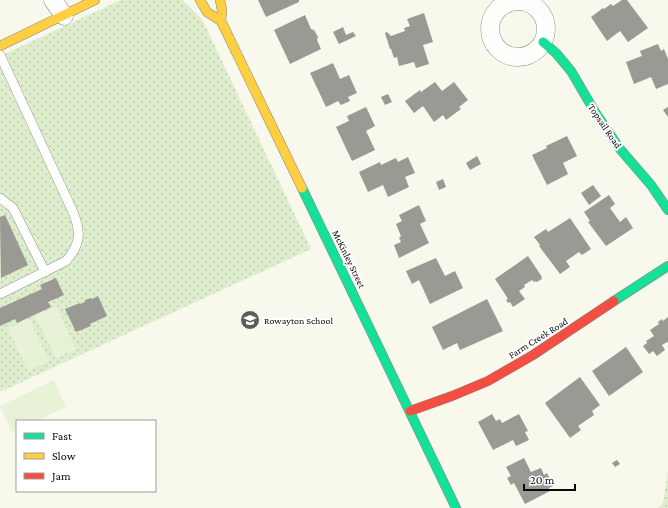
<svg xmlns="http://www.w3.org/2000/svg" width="668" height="508" font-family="'Crimson Pro',serif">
<defs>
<pattern id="park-dots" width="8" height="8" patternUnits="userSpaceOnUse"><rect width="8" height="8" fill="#deeecd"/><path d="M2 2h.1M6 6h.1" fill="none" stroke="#bdcbaf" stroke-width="1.8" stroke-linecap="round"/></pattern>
</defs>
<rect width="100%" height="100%" fill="#f9f8ec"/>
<g fill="url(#park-dots)">
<path d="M121,0H182L190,7L203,21L311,249L0,392V56Z"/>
<path d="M668,470V508H658L663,503Z"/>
</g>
<g fill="#e8f2d7">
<path d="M56,306L76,349L56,358L35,316Z"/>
<path d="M29,318L49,361L28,371L8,329Z"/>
<path d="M54,380L66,407L36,421H17V430L12,432L0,406Z"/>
</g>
<g fill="#9a9993">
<path d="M258,0H299V2L266,17Z"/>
<path d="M622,0H627L648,28L628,42L620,31L607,41L591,17L603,8L604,9L611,4L613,6Z"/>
<path d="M424,13L433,42L423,45L429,64L416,68L414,62L399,66L397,57L394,58L391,49H390L385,33L387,32L391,36L405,31L404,28L410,26L407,19Z"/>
<path d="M305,15L311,29L314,30L318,37L317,40L321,49L290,64L274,30Z"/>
<path d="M343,27L346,35L353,32L356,36L339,44L333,32Z"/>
<path d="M658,44L661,51L664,49L668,59V84L656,89L651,77L634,84L626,62L642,56L640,51Z"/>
<path d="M333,63L340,79L349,75L357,93L348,97L350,101L341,105L338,101L326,107L310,73Z"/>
<path d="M435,82L442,91L454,82L468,100L459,107L461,109L446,120L443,115L434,122L423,106L414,113L405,101L420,90L421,92Z"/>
<path d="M388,94L392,102L385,105L381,97Z"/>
<path d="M366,107L375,126L366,131L375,150L352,161L336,127L349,121L347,116Z"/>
<path d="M668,107V117L663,110Z"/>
<path d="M567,136L577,156L563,163L568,174L547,185L532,155L547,148L546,146Z"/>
<path d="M477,156L481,164L470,170L466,163Z"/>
<path d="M408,157L415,173L405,177L409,187L388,197L383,185L368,192L359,172L380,162L381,165L396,158L398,162Z"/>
<path d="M443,179L446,187L439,190L436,182Z"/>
<path d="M593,185L601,196L589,205L581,193Z"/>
<path d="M609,195L615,204L610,208L620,222L626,217L633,228L606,246L588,222L590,221L584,212Z"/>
<path d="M419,205L426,221L420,224L429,243L399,258L394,245L401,242L399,238L401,236L396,224L402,221L399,215Z"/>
<path d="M5,215L28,265L1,278L0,217Z"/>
<path d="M570,218L591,249L582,255L579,252L566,261L570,267L560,274L539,246L540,245L534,237L546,229L548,232Z"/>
<path d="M528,256L542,277H541L542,279L537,282L536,281L534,282L532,280L524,285L525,287L519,291L525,299L513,307L510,302L508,303L506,300L508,299L505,294L495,279Z"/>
<path d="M436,258L445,276L455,271L463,288L430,304L419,280L412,284L406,271Z"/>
<path d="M56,278L64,295L48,302L51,307L17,323L15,319L0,326V308L42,289L40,285Z"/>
<path d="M98,296L107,316L90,324L91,326L76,332L65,309L80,303V304L85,302V300L91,298L92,299Z"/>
<path d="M487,299L503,331L460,350L457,343L443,350L432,327Z"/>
<path d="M668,317V343L667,342L662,345L665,350L657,356L653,351L649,354L643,346L647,343L646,341L654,336L650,330L659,324L658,322L662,319L663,321Z"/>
<path d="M626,347L643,372L609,396L592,371Z"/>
<path d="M580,377L600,405L592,411L594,415L578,426L581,430L570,438L545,403Z"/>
<path d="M492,414L496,421L500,419L502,423L519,414L528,431L525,432L529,440L516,446L513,440L493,450L478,422Z"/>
<path d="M524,458L531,472L541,468L544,475L547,473L553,486L549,488L550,491L525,504L514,483L511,485L507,478L511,476L506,467Z"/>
<path d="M617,460L620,464L615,467L612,463Z"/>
</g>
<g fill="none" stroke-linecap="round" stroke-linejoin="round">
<defs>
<g id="lane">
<path d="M0,55L73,212C81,232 81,244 66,261L0,294"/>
<path d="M0,198L13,208L45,272"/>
</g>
<g id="street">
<path d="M53,0L64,16"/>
<circle cx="518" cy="29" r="28"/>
</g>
<g id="fast">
<path d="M543,42L556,53L571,71L595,112L620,149L651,185L668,210"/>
<path d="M302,188L456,508"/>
<path d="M614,301L668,266"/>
</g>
<g id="slow">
<path d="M200,0L207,12L221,21"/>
<path d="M220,0L222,10L221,21L302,188"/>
<path d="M0,46L95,0"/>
</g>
<path id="jam" d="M410,411L452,396L488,381L533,355L614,301"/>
</defs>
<use href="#lane" stroke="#91918b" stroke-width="10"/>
<use href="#street" stroke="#91918b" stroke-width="19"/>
<use href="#fast" stroke="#888782" stroke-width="10"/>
<use href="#slow" stroke="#888782" stroke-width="10"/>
<use href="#jam" stroke="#888782" stroke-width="10"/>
<use href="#lane" stroke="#fefefc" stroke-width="9"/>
<use href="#street" stroke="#fefefc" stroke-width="18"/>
<use href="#fast" stroke="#16e098" stroke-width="9"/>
<use href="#slow" stroke="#ffcf43" stroke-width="9"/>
<use href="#jam" stroke="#f24e42" stroke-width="9"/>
</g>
<defs>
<symbol id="school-disc" viewBox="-11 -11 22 22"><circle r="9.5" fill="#5d5d58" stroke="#fff"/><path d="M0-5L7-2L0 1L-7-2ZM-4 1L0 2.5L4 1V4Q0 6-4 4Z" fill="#fff"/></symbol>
</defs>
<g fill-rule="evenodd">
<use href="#school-disc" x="239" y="309" width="22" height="22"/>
</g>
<g text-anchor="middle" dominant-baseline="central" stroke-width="4" stroke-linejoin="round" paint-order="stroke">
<g font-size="10" fill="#090909" stroke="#fff">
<text transform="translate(605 126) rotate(56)">Topsail Road</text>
<text transform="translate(349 259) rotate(64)">McKinley Street</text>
<text transform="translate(538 338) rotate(-32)">Farm Creek Road</text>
</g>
<g font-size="10" fill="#090909" stroke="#fff" text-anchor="start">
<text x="264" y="320">Rowayton School</text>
</g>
</g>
<rect x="16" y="420" width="140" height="72" fill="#ffffff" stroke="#9d9d9d"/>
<rect x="24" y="433" width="20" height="6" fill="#16e098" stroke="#9d9d9d"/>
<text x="52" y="440" font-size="12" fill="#090909">Fast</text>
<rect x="24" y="453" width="20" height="6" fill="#ffcf43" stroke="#9d9d9d"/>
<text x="52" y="460" font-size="12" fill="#090909">Slow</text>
<rect x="24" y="473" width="20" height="6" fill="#f24e42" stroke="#9d9d9d"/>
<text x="52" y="480" font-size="12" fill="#090909">Jam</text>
<path d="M524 484v6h51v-6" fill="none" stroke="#090909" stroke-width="2"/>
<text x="530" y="484" font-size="12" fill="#090909" stroke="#ffffff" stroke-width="3" paint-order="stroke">20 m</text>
</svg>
